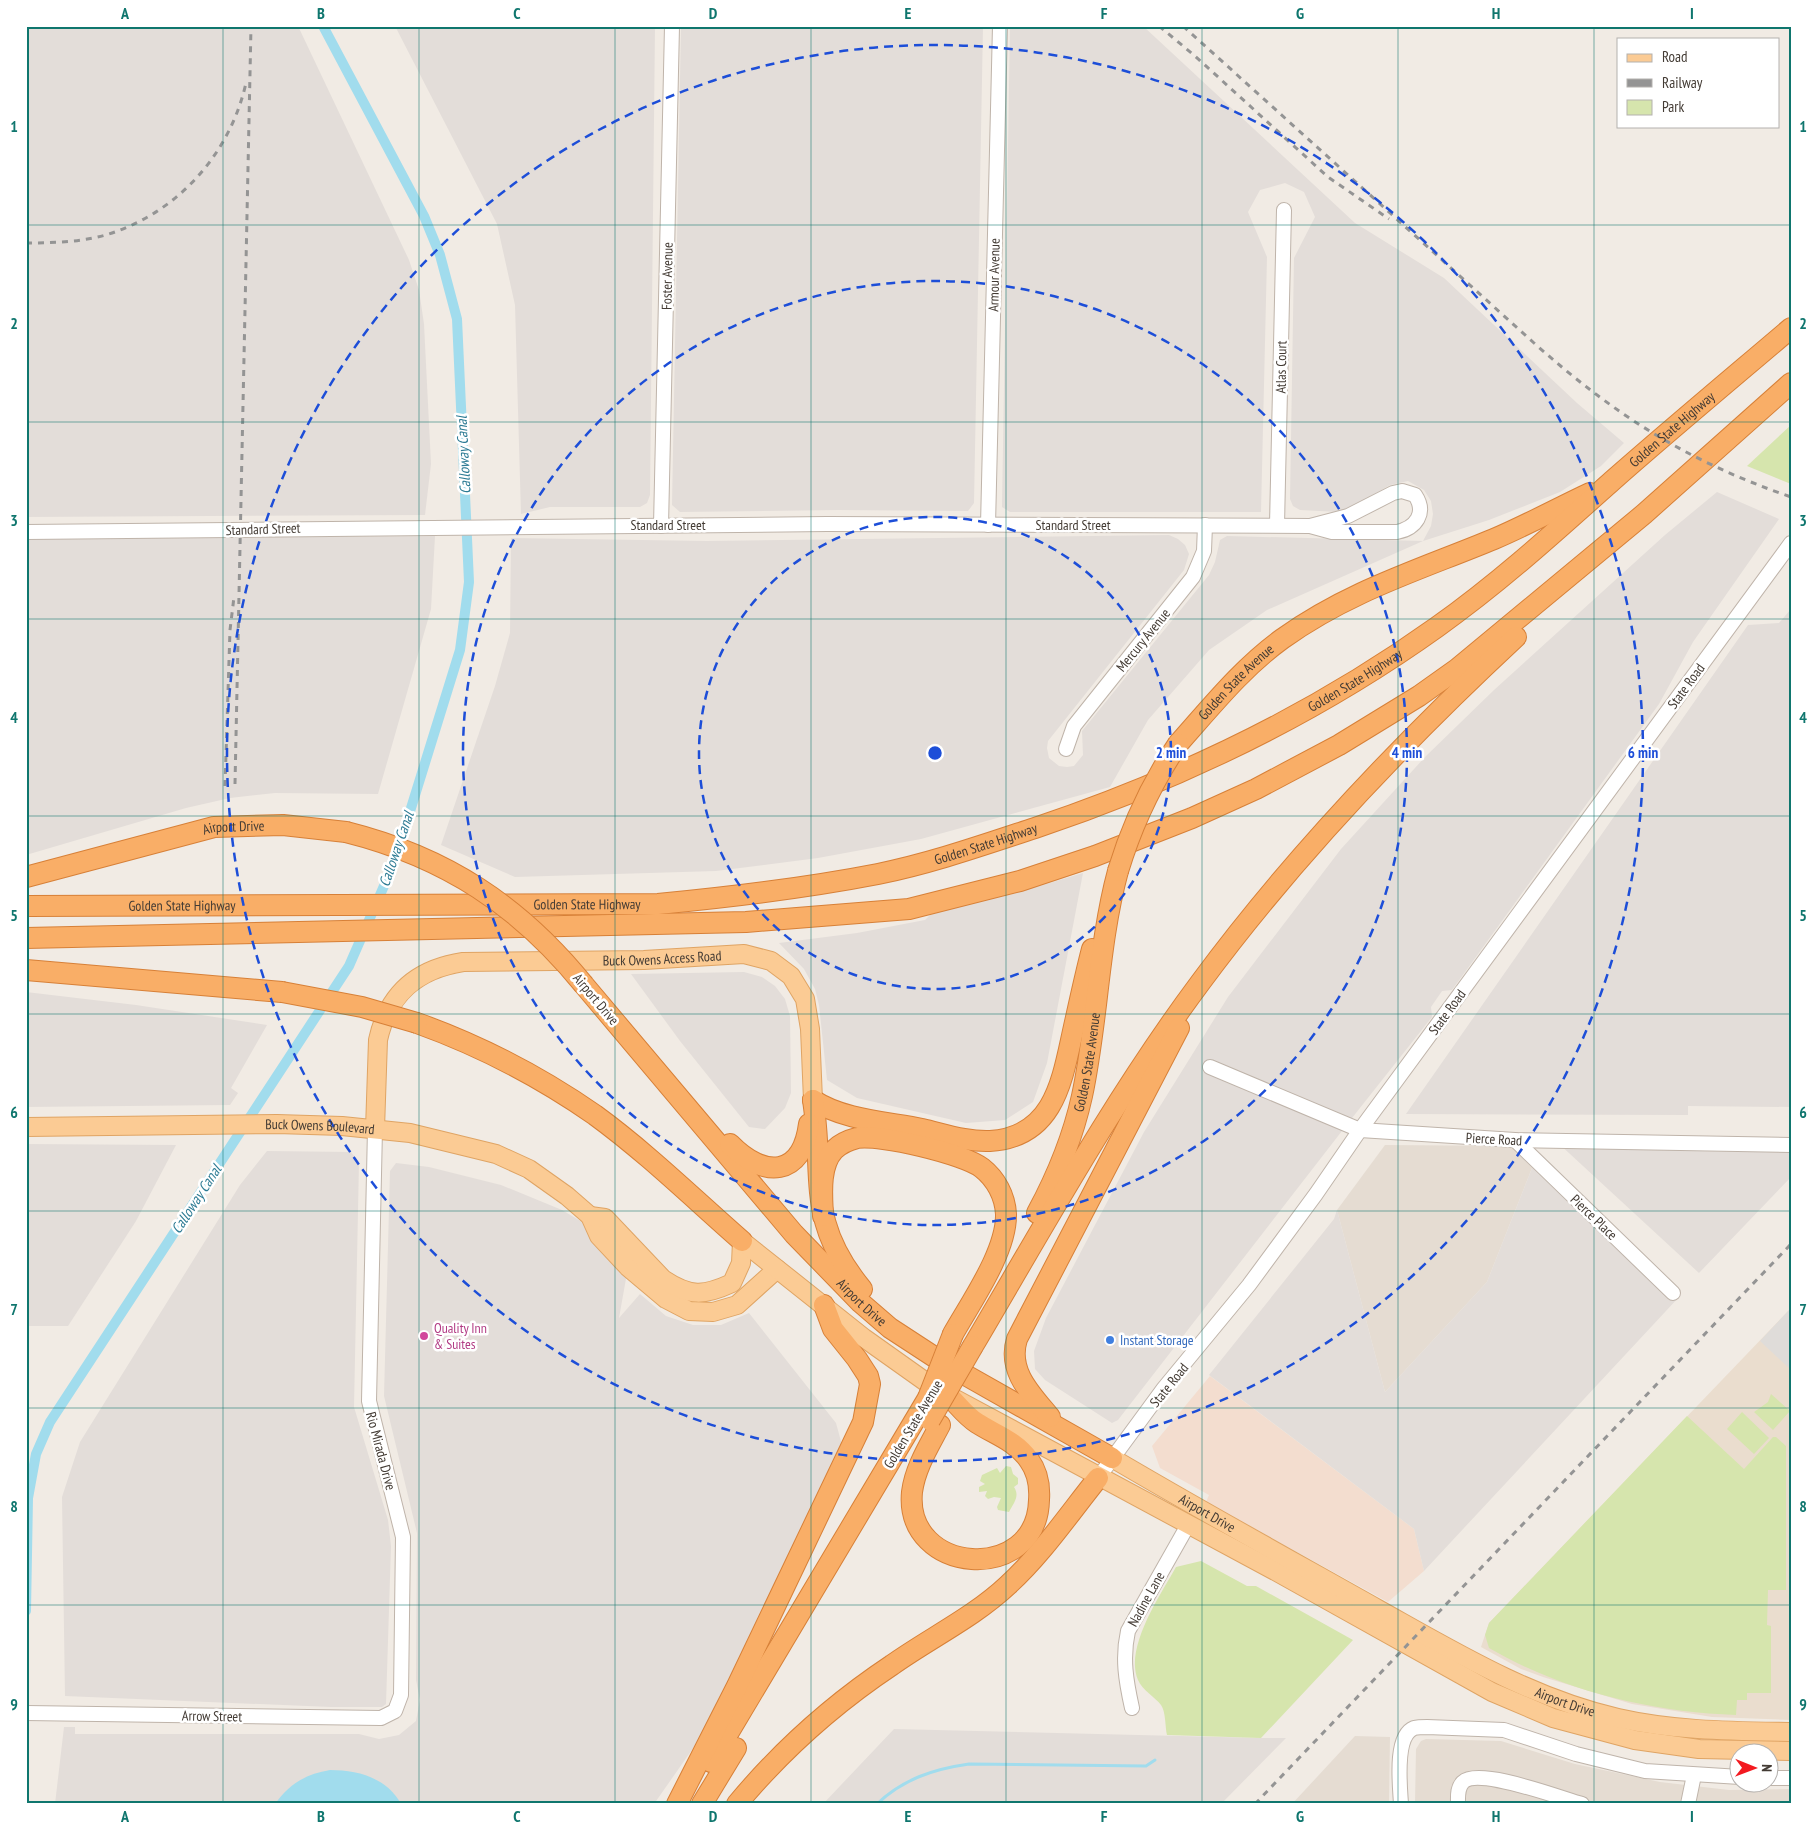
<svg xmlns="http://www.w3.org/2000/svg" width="1817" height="1830" font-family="'PT Sans Narrow',sans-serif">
<rect width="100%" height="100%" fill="#f1ebe4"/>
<g fill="#e5dcd2">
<path d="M1385,1145L1515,1146L1534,1163L1487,1282L1385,1392L1337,1210Z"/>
<path d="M1355,1736L1390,1737L1389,1804H1292Z"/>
<path d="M1426,1739L1501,1741L1575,1764L1660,1782L1729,1790L1791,1789V1804H1415L1416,1749L1421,1741Z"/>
</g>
<path fill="#f3ddcf" d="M1210,1376L1414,1529L1424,1571L1388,1602L1206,1502L1209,1495L1160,1468L1152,1446Z"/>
<g fill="#e3ddd9">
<path d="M26,26H298L409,260L419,290L424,324L431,464L425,515L26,517Z"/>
<path d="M395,26H655L650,495L647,503L640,507H550L521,514L515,305L497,224Z"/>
<path d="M681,26H983L974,503L968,511L838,510L680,512L672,505Z"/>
<path d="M1010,26H1143L1355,223L1444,278L1577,403L1624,443L1601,466L1560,492L1489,520L1423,541L1267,610L1209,650L1148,720L1110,787L921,839L818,858L716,871L515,877L441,845L495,686L510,633L511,538L707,541L1169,535L1178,539L1185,545L1189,554L1184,570L1048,741L1047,748L1049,758L1059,766L1067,767L1074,766L1083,755L1082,731L1209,575L1215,562L1220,540L1227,536L1423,541L1431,526L1433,514L1431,501L1424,490L1408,481L1390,485L1347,510L1339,512L1300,510L1293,506L1290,499L1294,258L1315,217L1304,192L1285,183L1260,190L1248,212L1267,257L1261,512H1010L1002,507Z"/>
<path d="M1717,492L1779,519L1693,642L1659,704L1452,990L1442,991L1431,1007L1432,1017L1352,1118L1118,1420L1112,1423L1045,1380L1035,1369L1034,1351L1046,1318L1144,1132L1228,997L1341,849L1425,757L1494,690L1665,535Z"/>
<path d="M435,536L431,609L378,794L275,793L230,798L186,808L26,855V539Z"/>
<path d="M1791,609V1107L1688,1106V1115L1406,1114L1748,625L1779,623Z"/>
<path d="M1083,873L1047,1063L1033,1102L1005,1120L966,1123L857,1098L827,1080L819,1005L815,989L804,969L779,943L857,933L925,920L935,910L1009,895Z"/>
<path d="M744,972L762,977L775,986L785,999L790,1016L791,1093L785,1108L765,1129L749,1127L680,1041L631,974Z"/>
<path d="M26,992L136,1005L267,1025L231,1088L238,1093L230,1105L26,1107Z"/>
<path d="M1557,1142L1687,1143L1688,1151L1791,1152V1177L1699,1273Z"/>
<path d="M26,1144L176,1145L136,1221L68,1326H26Z"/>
<path d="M267,1151L351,1152L359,1162L354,1407L388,1520L391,1546L386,1704L382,1707H331L65,1696L62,1497L80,1442L240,1185Z"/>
<path d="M396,1163L429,1167L501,1185L562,1210L619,1244L615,1266L627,1273L619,1318L640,1294L666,1316L693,1325H721L749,1313L836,1423L845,1456L710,1724L654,1804H55L64,1727H75V1734H359L379,1739L399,1735L416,1721L420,1700L416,1680L417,1533L384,1396L390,1171Z"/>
<path d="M1534,1163L1679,1297L1424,1571L1414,1529L1209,1375L1334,1219L1337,1210L1385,1392L1487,1282Z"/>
<path d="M894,1729L1261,1738H1286L1221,1804H823Z"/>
</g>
<path fill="#eaddce" d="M1791,1308V1720L1712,1717L1632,1704L1543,1677L1521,1669L1481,1647L1489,1623Z"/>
<g fill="#d6e5ad">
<path d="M1791,425V484L1747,466Z"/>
<path d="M1771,1394L1790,1411L1773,1430L1754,1412L1768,1402Z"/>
<path d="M1742,1412L1769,1438L1754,1454L1727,1429Z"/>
<path d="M1687,1416L1744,1469L1773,1437H1776L1786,1446V1590H1768L1767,1625L1771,1626V1693H1747V1700H1737L1736,1715C1651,1712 1563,1691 1489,1648L1485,1635L1489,1623Z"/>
<path d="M1006,1466L1011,1467L1013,1474L1018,1478V1484L1014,1487C1020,1496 1014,1503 1009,1512L998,1510L997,1507L1001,1498L994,1497L988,1499L985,1496L987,1491L979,1492V1487L985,1484L980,1481L982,1475L997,1468L1000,1473Z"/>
<path d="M1201,1561L1247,1586H1256L1353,1640L1261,1738L1167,1735C1165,1727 1166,1712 1161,1705C1155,1697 1142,1690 1138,1680C1124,1648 1161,1594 1176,1567Z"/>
</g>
<path fill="#dfdcd9" d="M1791,1308V1370L1760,1341Z"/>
<path fill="#a1dced" d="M330,1770C358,1770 387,1778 401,1804H275C289,1784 306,1774 330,1770Z"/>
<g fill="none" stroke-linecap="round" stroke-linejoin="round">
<path stroke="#a1dced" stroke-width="3" d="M877,1804C903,1779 934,1769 969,1764L1146,1766L1155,1760"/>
<path stroke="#a1dced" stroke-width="10" d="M26,1611L28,1498L36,1454L50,1422L349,966L394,863L460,650L469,582L457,319L440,255L424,216L323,26"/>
<defs>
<g id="minor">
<path d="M1402,491L1415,495C1427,513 1416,528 1397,532H1332L1310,526L1348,516L1393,493Z"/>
<path d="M988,525L1000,26"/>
<path d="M1277,525L1284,210"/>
<path d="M661,526L672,26"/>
<path d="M26,532L827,524L1310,526"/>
<path d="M1066,749L1074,726L1193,577L1204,551L1205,525"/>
<path d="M1210,1067L1360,1130L1515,1140L1791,1145"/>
<path d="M1515,1140L1673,1293"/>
<path d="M1098,1478L1164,1388L1249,1285L1316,1194L1360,1130L1791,543"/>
<path d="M1132,1708C1126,1681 1122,1658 1128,1631L1188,1525"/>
<path d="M26,1713L381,1718L395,1711L401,1695L403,1537L369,1401L375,1129"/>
<path d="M1770,1778H1791"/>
<path d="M1401,1804C1400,1786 1394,1736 1414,1728C1418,1727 1423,1727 1427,1727L1504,1730L1576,1754L1645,1771L1740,1777"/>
<path d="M1458,1804C1458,1796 1457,1788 1463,1782C1479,1767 1560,1798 1582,1804"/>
<path d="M1688,1804L1694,1775"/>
</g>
<g id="major">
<path id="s1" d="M26,1127L277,1124L342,1126L410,1133L496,1154L529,1169L567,1196L590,1216L599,1236L628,1267L666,1299L689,1311L713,1312L737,1305L777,1269"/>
<path id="s2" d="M375,1129L378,1040C388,994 417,969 463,962L644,960L744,954L771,961L791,976L805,999L810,1029L813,1100"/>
<path d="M590,1216L605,1218L663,1279C690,1297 704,1296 732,1283L741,1263L742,1241"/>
<path d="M742,1241L864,1338L933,1387L1277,1572L1492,1692L1553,1718L1635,1740L1699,1749L1791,1751"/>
<path id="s3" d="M1112,1458C1200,1510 1289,1559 1378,1609C1455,1652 1531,1698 1618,1718C1675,1731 1733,1731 1791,1732"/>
</g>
<g id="highway">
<path id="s4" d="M1178,744C1211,707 1242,668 1282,639C1349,591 1419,570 1494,539C1527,525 1558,508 1590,493"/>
<path id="s5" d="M26,877L214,827L283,825L346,832"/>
<path id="s6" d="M26,906L658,904C731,897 806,888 878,874C932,863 983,845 1035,828C1178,780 1314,715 1437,627C1499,583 1555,532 1612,481C1671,429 1731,379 1791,328"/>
<path d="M26,938L746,922L909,909L1020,881L1095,856L1192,818L1256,789L1339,745L1419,696L1457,669L1644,514L1791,383"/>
<path d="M26,970L282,992"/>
<path id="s7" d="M584,985L794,1234L861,1303L890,1328L939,1360L1112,1458"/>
<path d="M417,1023C481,1046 539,1076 595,1115C647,1153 694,1199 742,1241"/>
<path d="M813,1100C843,1120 887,1122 922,1129C944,1134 967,1142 990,1141C1054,1137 1062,1081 1073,1031C1079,1004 1085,976 1092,949"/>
<path d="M813,1100C825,1178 805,1220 862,1289"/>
<path d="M730,1144C764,1179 802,1177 809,1124"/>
<path id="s8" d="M1037,1213C1057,1176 1073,1137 1082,1096C1098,1022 1098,945 1118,871"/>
<path d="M823,1216C822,1195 819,1166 834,1150C840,1144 849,1140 857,1138C880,1134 964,1154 982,1168C996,1179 1005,1196 1006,1214C1007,1251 971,1302 953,1334"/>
<path d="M973,1346C1045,1224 1115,1097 1200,983C1293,857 1401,744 1516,637"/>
<path d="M1050,1417C1031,1394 1007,1371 1017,1339L1179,1028"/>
<path d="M940,1425C929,1446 915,1468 912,1492C904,1575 1037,1585 1039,1500C1040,1486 1037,1471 1029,1460C1016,1441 994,1434 977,1423C966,1416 958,1405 949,1396"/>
<path d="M711,1762L928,1398"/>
<path d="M677,1804L737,1686L863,1422L870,1384L868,1376L857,1359L833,1329L824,1305"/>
<path d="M702,1804L736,1748"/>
<path d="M737,1804C781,1751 835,1703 892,1665C930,1638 974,1617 1008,1585C1042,1554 1069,1514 1098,1478"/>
</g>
</defs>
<use href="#minor" stroke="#bfb4aa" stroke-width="16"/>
<use href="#major" stroke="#dfa464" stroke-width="20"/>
<use href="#highway" stroke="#d78038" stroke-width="22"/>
<use href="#minor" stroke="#fff" stroke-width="14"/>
<use href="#major" stroke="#fbcb94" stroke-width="18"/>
<use href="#highway" stroke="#f9ae67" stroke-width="20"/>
<g stroke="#949494" stroke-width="3" stroke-dasharray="6 6" stroke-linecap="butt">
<path d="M1159,26L1195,56L1328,177L1389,219"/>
<path d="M1183,26L1534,343C1616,416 1687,461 1791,497"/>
<path d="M26,243C54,243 83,242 109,234C178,212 230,154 246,83"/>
<path d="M235,784L251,26"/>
<path d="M225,786L230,630L234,597"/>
<path d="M1255,1804L1791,1244"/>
</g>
<defs>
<g id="highway-bridge">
<path d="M346,832C446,857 520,906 584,985"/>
<path d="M1118,871C1132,825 1151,784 1178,744"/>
<path d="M282,992L362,1007L417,1023"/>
<path d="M928,1398L953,1334"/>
<path d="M930,1420L973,1346"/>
</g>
</defs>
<use href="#highway-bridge" stroke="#d78038" stroke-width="22" stroke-linecap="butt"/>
<use href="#highway-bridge" stroke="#f9ae67" stroke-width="20"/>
</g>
<path fill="none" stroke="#0f766e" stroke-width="1" stroke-opacity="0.55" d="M223,26V1804M419,26V1804M615,26V1804M811,26V1804M1006,26V1804M1202,26V1804M1398,26V1804M1594,26V1804M26,225H1791M26,422H1791M26,619H1791M26,816H1791M26,1014H1791M26,1211H1791M26,1408H1791M26,1605H1791"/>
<g fill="none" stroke="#1d4ed8" stroke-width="2.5" stroke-dasharray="9 6">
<circle cx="935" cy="753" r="236"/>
<circle cx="935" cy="753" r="472"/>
<circle cx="935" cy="753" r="708"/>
</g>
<circle fill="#d1479c" stroke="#fff" stroke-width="2" cx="424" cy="1336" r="5"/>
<circle fill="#3f7fe0" stroke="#fff" stroke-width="2" cx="1110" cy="1340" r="5"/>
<g text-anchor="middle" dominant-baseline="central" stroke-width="5" stroke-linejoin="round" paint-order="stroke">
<g font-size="14" fill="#433b34" stroke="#fff">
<text transform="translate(994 275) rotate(-89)">Armour Avenue</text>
<text transform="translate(667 276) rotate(-89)">Foster Avenue</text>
<text transform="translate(1281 367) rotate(-89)">Atlas Court</text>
<text stroke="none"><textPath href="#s6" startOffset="1776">Golden State Highway</textPath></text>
<text x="668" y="525">Standard Street</text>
<text x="1073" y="525">Standard Street</text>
<text transform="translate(263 529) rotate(-2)">Standard Street</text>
<text transform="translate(1143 640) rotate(-51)">Mercury Avenue</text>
<text stroke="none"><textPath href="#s6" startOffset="1371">Golden State Highway</textPath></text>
<text stroke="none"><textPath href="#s4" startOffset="85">Golden State Avenue</textPath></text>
<text transform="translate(1686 686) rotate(-54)">State Road</text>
<text stroke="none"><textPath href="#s5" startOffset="214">Airport Drive</textPath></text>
<text stroke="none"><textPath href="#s6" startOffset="966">Golden State Highway</textPath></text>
<text stroke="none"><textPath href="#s6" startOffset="156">Golden State Highway</textPath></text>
<text stroke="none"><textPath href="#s6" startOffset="561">Golden State Highway</textPath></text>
<text stroke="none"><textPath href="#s2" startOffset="412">Buck Owens Access Road</textPath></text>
<text transform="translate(596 999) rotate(50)">Airport Drive</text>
<text transform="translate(1447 1012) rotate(-54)">State Road</text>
<text stroke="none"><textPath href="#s8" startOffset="160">Golden State Avenue</textPath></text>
<text stroke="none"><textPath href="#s1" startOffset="294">Buck Owens Boulevard</textPath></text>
<text transform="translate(1494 1139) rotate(3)">Pierce Road</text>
<text transform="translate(1594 1217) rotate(44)">Pierce Place</text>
<text stroke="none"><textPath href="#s7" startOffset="422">Airport Drive</textPath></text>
<text transform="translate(1169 1385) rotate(-51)">State Road</text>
<text transform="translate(913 1424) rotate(-59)">Golden State Avenue</text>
<text transform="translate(381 1451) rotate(75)">Rio Mirada Drive</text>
<text stroke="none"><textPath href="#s3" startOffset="110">Airport Drive</textPath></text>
<text transform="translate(1146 1599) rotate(-61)">Nadine Lane</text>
<text stroke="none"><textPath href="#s3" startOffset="515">Airport Drive</textPath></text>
<text transform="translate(212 1716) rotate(1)">Arrow Street</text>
</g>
<g font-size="14" fill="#b23c85" stroke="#fff" text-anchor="start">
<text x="434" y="1328">Quality Inn<tspan x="434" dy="16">&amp; Suites</tspan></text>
</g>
<g font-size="14" fill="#366cbe" stroke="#fff" text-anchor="start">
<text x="1120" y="1340">Instant Storage</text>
</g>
<g font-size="15" font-style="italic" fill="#2d7b94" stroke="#fff">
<text transform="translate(463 455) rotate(-93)">Calloway Canal</text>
<text transform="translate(396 849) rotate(-71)">Calloway Canal</text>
<text transform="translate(196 1199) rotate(-57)">Calloway Canal</text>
</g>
</g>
<circle cx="935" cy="753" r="8" fill="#1d4ed8" stroke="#fff" stroke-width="2.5"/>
<g font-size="15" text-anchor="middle" font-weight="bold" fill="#1d4ed8" stroke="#fff" stroke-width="5" stroke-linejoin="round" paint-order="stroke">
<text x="1171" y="758">2 min</text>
<text x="1407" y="758">4 min</text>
<text x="1643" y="758">6 min</text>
</g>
<rect width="1817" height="1830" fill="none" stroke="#ffffff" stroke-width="55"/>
<rect x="1617" y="38" width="162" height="90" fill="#ffffff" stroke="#b4b1ae"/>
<rect x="1627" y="54" width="25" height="8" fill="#fbcb94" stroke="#b4b1ae"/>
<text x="1662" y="62" font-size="15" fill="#433b34">Road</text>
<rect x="1627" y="79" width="25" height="8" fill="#949494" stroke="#b4b1ae"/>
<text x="1662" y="88" font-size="15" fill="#433b34">Railway</text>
<rect x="1627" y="100" width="25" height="15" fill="#d6e5ad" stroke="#b4b1ae"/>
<text x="1662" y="112" font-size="15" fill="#433b34">Park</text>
<g transform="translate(1754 1768) rotate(91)"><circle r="24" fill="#ffffff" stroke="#b4b1ae"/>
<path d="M0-4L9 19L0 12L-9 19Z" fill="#f31a20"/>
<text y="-8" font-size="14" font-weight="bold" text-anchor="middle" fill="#433b34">N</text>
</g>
<rect x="28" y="28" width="1762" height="1774" fill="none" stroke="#0f766e" stroke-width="2"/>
<g font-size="16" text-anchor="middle" font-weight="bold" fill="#0f766e">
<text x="125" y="19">A</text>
<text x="321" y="19">B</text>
<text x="517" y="19">C</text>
<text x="713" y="19">D</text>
<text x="908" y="19">E</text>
<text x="1104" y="19">F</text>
<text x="1300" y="19">G</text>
<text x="1496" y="19">H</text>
<text x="1692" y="19">I</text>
<text x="14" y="132">1</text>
<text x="1803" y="132">1</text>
<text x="14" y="329">2</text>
<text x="1803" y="329">2</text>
<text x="14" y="526">3</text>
<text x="1803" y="526">3</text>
<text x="14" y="723">4</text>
<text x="1803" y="723">4</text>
<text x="14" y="921">5</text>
<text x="1803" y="921">5</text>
<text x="14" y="1118">6</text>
<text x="1803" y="1118">6</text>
<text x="14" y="1315">7</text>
<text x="1803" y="1315">7</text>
<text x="14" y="1512">8</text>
<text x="1803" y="1512">8</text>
<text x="14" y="1710">9</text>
<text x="1803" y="1710">9</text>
<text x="125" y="1822">A</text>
<text x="321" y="1822">B</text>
<text x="517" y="1822">C</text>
<text x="713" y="1822">D</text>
<text x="908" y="1822">E</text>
<text x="1104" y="1822">F</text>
<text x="1300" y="1822">G</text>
<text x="1496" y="1822">H</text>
<text x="1692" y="1822">I</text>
</g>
</svg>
